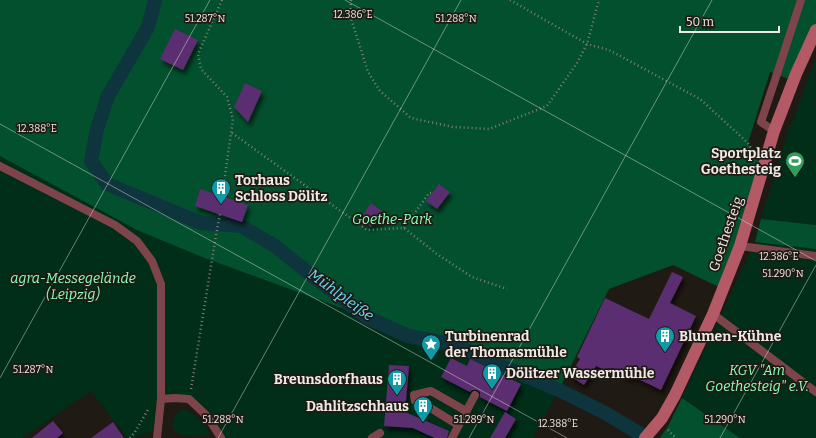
<svg xmlns="http://www.w3.org/2000/svg" width="816" height="438" font-family="Bitter,serif">
<defs>
<filter id="shadow"><feDropShadow dx="2.5" dy="4.5" stdDeviation="2" flood-color="#0009"/></filter>
</defs>
<rect width="100%" height="100%" fill="#201a14"/>
<g fill="#002e18">
<path d="M0,0H816L777,74L770,72L748,143L763,169L723,289L673,265L609,289L559,390L533,438H221L189,399H161L153,431L133,438H127L91,391L22,438H0Z"/>
<path d="M816,58V225L761,219L786,138Z"/>
<path d="M755,242L816,249V438H740L682,398Z"/>
<path d="M182,409C194,412 203,422 210,433L208,435C199,437 184,438 176,432C175,431 173,428 172,427C174,419 175,414 182,409Z"/>
</g>
<g fill="#02502d">
<path d="M0,0H816V30L794,81L770,72L748,143L763,169L723,289L673,265L609,289L559,390L480,357L472,352L446,343L408,336L366,317L202,257L137,230L0,156Z"/>
<path d="M761,219L816,225V249L755,242Z"/>
<path d="M682,398L740,438H660L668,426Z"/>
</g>
<g fill="none" stroke-linecap="round" stroke-linejoin="round">
<path stroke="#0e343e" stroke-width="14" d="M155,0L148,27L108,96L97,129L91,161L107,184L201,223L241,226L275,246L310,274L366,317L408,336L446,343L472,352L480,357L559,390L607,414L647,438"/>
</g>
<g fill="#5a2f6f" filter="url(#shadow)">
<path d="M175,29L198,40L183,70L160,59Z"/>
<path d="M245,83L262,91L248,122L234,107Z"/>
<path d="M439,184L450,192L437,209L426,201Z"/>
<path d="M200,189L248,205L242,222L195,206Z"/>
<path d="M371,203L386,214L378,224L375,222L371,227L360,219Z"/>
<path d="M672,272L683,277L670,303L696,316L661,390L632,376L631,379L608,368L607,371L596,366L584,385L570,376L580,359L577,357L605,298L649,319Z"/>
<path d="M451,358L467,366L470,359L521,384L507,411L480,397V392L477,390H472L470,392L441,377Z"/>
<path d="M389,365L409,366L405,412L449,431L447,438H435L413,428L384,426Z"/>
<path d="M505,412L516,419L505,438H490Z"/>
<path d="M53,421L63,433L57,438H32Z"/>
<path d="M113,422L124,438H91Z"/>
</g>
<g fill="none" stroke-linecap="round" stroke-linejoin="round">
<g stroke="#837e79" stroke-width="2.5" stroke-dasharray="1 3" stroke-linecap="butt">
<path d="M222,0L198,54L201,69L227,97L233,119L222,197"/>
<path d="M351,0L350,15L368,72L380,91L411,118L453,127L489,129L547,106L577,63L587,44L599,0"/>
<path d="M510,0L587,44L609,50L700,99L748,143L755,155"/>
<path d="M232,133L367,230L404,228L437,254L472,277L507,289"/>
<path d="M404,228L429,193H432"/>
<path d="M191,389L216,235L220,214"/>
<path d="M668,430L676,438"/>
<path d="M130,438L135,432L149,408"/>
</g>
<g stroke="#7d444b" stroke-width="8">
<path d="M774,131L761,122L777,74L801,0"/>
<path d="M0,166L115,225L137,241L152,261L161,284V399L157,438"/>
<path d="M740,246L816,256"/>
<path d="M713,314L816,392"/>
<path d="M161,399L175,398L189,399L207,416L221,438"/>
<path d="M458,425L424,404L415,401L414,395L431,391L466,411"/>
<path d="M372,438L380,433"/>
<path d="M452,438L475,395"/>
</g>
<path stroke="#b45a66" stroke-width="12" d="M645,438L662,418L675,395L713,314L740,246L774,131L796,74L816,30"/>
</g>
<path fill="none" stroke="#eee9e5" stroke-width="1" stroke-opacity="0.45" d="M345,0L816,261M0,124L567,438M0,378L210,0M218,438L461,0M469,438L712,0M720,438L816,265"/>
<defs>
<symbol id="stadium-pin" viewBox="-11 -11 22 30"><path d="M0 17L-7.5 6A9.5 9.5 0 1 1 7.5 6Z" fill="#2e9e5b" stroke="#201a14"/><path d="M0-5a6.5 5 0 1 0 0 10a6.5 5 0 1 0 0-10ZM-3.5-1.8h7v3.6h-7Z" fill="#fff"/></symbol>
<symbol id="building-pin" viewBox="-11 -11 22 30"><path d="M0 17L-7.5 6A9.5 9.5 0 1 1 7.5 6Z" fill="#0f9aa8" stroke="#201a14"/><path d="M-4-6H4V6H1V3H-1V6H-4ZM-2.5-4.3h1.7v1.8h-1.7ZM.8-4.3h1.7v1.8H.8ZM-2.5-1h1.7V.8h-1.7ZM.8-1h1.7V.8H.8Z" fill="#fff"/></symbol>
<symbol id="sight-pin" viewBox="-11 -11 22 30"><path d="M0 17L-7.5 6A9.5 9.5 0 1 1 7.5 6Z" fill="#0f9aa8" stroke="#201a14"/><path d="M0-6L1.8-2.2L6-1.7L2.9 1.2L3.7 5.4L0 3.3L-3.7 5.4L-2.9 1.2L-6-1.7L-1.8-2.2Z" fill="#fff"/></symbol>
</defs>
<g fill-rule="evenodd">
<use href="#stadium-pin" x="784" y="150" width="22" height="30"/>
<use href="#building-pin" x="210" y="177" width="22" height="30"/>
<use href="#building-pin" x="654" y="325" width="22" height="30"/>
<use href="#sight-pin" x="420" y="333" width="22" height="30"/>
<use href="#building-pin" x="481" y="362" width="22" height="30"/>
<use href="#building-pin" x="386" y="368" width="22" height="30"/>
<use href="#building-pin" x="412" y="395" width="22" height="30"/>
</g>
<g text-anchor="middle" dominant-baseline="central" stroke-width="3.5" stroke-linejoin="round" paint-order="stroke">
<g font-size="14" font-weight="bold" fill="#eee9e5" stroke="#201a14" text-anchor="start">
<text x="781" y="153" text-anchor="end">Sportplatz<tspan x="781" dy="16">Goethesteig</tspan></text>
<text x="235" y="180">Torhaus<tspan x="235" dy="16">Schloss Dölitz</tspan></text>
<text x="445" y="336">Turbinenrad<tspan x="445" dy="16">der Thomasmühle</tspan></text>
<text x="679" y="336">Blumen-Kühne</text>
<text x="506" y="373">Dölitzer Wassermühle</text>
<text x="383" y="379" text-anchor="end">Breunsdorfhaus</text>
<text x="409" y="406" text-anchor="end">Dahlitzschhaus</text>
</g>
<g font-size="14" font-style="italic" fill="#8afeb9" stroke="#201a14">
<text x="392" y="219">Goethe-Park</text>
<text x="73" y="278">agra-Messegelände<tspan x="73" dy="16">(Leipzig)</tspan></text>
<text x="757" y="370">KGV "Am<tspan x="757" dy="16">Goethesteig" e.V.</tspan></text>
</g>
<g font-size="14" fill="#eee9e5" stroke="#201a14">
<text transform="translate(726 234) rotate(-71)">Goethesteig</text>
</g>
<g font-size="15" font-style="italic" fill="#67dcfd" stroke="#201a14">
<text transform="translate(341 295) rotate(36)">Mühlpleiße</text>
</g>
</g>
<g font-size="10" text-anchor="middle" fill="#eee9e5" stroke="#201a14" stroke-width="3.5" stroke-linejoin="round" paint-order="stroke">
<text x="353" y="18">12.386°E</text>
<text x="205" y="22">51.287°N</text>
<text x="456" y="22">51.288°N</text>
<text x="37" y="132">12.388°E</text>
<text x="779" y="260">12.386°E</text>
<text x="783" y="277">51.290°N</text>
<text x="33" y="373">51.287°N</text>
<text x="223" y="423">51.288°N</text>
<text x="474" y="423">51.289°N</text>
<text x="725" y="423">51.290°N</text>
<text x="558" y="427">12.388°E</text>
</g>
<path d="M680 26v6h99v-6" fill="none" stroke="#eee9e5" stroke-width="2"/>
<text x="686" y="26" font-size="12" fill="#eee9e5" stroke="#201a14" stroke-width="3" paint-order="stroke">50 m</text>
</svg>
